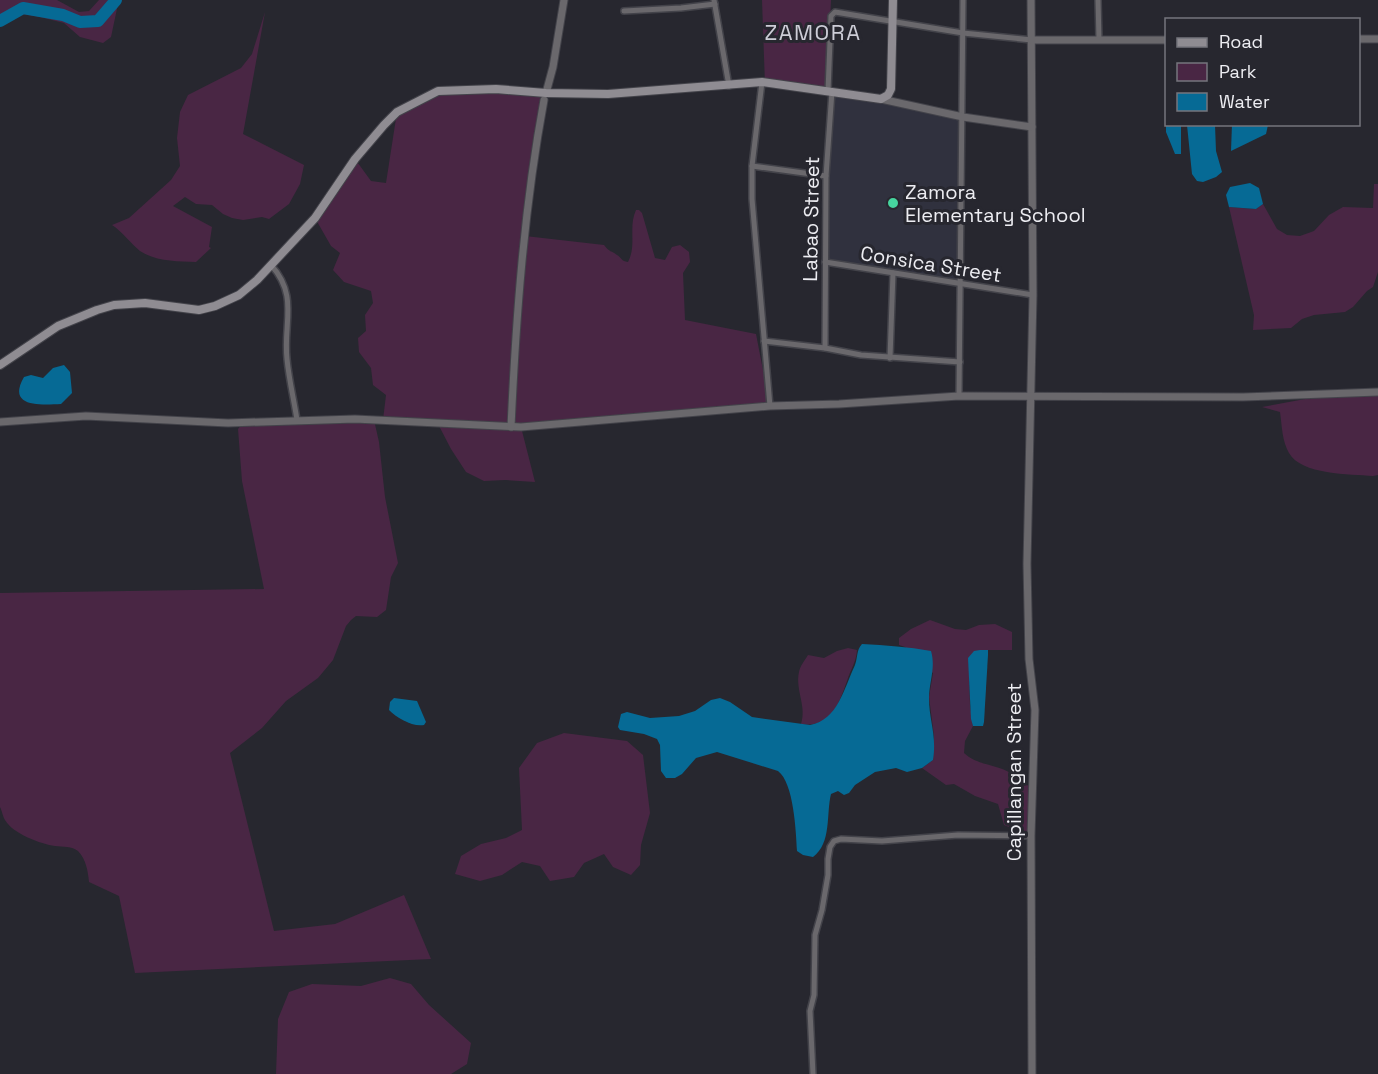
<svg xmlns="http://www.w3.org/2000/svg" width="1378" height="1074" font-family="'Space Grotesk',sans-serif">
<rect width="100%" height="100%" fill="#27272f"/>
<path fill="#30313e" d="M832,91L963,117L960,284L825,262Z"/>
<g fill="#492644">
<path d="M0,0H57L79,12L89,11L99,0H122L118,4L111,37L103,43L80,37L64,23L40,17L22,14L2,20L0,23Z"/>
<path d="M762,0H831L827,90L765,85Z"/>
<path d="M265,12L243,134L304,165L300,184L289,204L269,219L262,217L243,220L232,218L223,214L212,205L196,204L185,197L173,206L212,227L209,247L211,248L196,262C177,261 157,262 140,251C130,243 123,232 112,225L129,218L171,180L180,166L177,138L180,112L188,95L241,68L252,54Z"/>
<path d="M438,91L546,93L534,156L525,236L604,245C610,253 611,250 617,255C622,258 621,261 628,262C637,245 628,227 636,210H639L642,213L655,258L665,260L672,247L680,245L689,252L690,262L683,273L685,320L756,334L770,406L521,427L535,482L505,480L484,481L466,472L451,449L438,424L383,420L386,395L373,385L371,368L359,352L358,338L366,331L365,315L373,303L371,291L344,282L333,270L340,253L331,246L315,218L355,159L371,181L386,183L397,112Z"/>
<path d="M1374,184H1378V272L1373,287L1367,291L1353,307L1345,312L1314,315L1302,319L1291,328L1253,330L1254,315L1229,207L1256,209L1263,204L1277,229L1287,235L1300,236L1314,231L1329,215L1343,207L1373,208Z"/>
<path d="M1378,392V475L1373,476C1350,474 1301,475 1289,453C1282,441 1282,426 1280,412L1262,407L1332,394Z"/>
<path d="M374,420L379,442L385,497L398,563L391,577L386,610L377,617L356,616L351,620L346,626L333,660L318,678L286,701L262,728L230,753L274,931L335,924L404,895L431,959L135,973L119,896L89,882C88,871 86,859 78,851C72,846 63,847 55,846C41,844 13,834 5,820C3,817 2,811 0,807V593L264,589L242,481L238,429L243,423Z"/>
<path d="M930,620L955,629L966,630L979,625L995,624L1012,632V650H980L969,673L970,705L973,726L965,741L964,753C978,766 997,764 1012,774C1019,777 1024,784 1032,788L1031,836L1004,825L998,804L975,796L954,784L946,785L922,768L933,760L934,736L929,697L933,673L905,647L899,645V638L911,629Z"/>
<path d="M848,648L857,650C856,663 851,668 847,681C839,703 831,729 801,724C807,707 795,689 799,672C800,666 805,660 808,655L824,658L837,651Z"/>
<path d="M564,733L627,741L643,755L650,813L641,845L640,865L631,875L613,867L604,854L584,863L574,877L550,881L540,866L522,862L502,875L480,881L455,874L461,856L481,844L506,838L522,830L519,768L537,743Z"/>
<path d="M390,978L411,984L429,1005L471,1043L467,1064L451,1074H276L278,1019L289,992L312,984L361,986Z"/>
</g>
<g fill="#066a95">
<path d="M1166,108V124L1181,125V154H1175L1166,132Z"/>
<path d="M1232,124L1268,125L1266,134L1231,151Z"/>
<path d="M1187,125H1215L1216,151L1222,172L1216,177L1203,182L1197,181L1192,174Z"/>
<path d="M1250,183L1259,188L1263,204L1256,209L1229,207L1226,195L1230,187Z"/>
<path d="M64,365L70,372L72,393L61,404C42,405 6,408 24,377L31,375L43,378L53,368Z"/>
<path d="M862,644C886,645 908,647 931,651C936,668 929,682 929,698C929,721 937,735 933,760L922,768L907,772L896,768L875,772L855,785L849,793L844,795L838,791L831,794C826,814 832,843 813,857L803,855L797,851C796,832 794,783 778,771L717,752L696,758L682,774L675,778H666L661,771L660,745L657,739L644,734L620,730L618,727L621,714L627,712L650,718L679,716L695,711L711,700L720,698L730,702L752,717L810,725C838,720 844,688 855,665C858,657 856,651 862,644Z"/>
<path d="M980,650H988V655L984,722L983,726H973L971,719L968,658L974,651Z"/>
<path d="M394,698L417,701L426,722L424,725C412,727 397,718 389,710L390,702Z"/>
</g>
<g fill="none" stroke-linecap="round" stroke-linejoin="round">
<path stroke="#066a95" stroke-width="12" d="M0,21L23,8L63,15L80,22L98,21L116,0"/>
<defs>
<g id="minor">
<path d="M714,0L729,86"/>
<path d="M1098,0L1099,39"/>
<path d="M624,11L681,8L715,4"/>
<path d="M762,82L752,166V199L770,406"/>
<path d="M828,91L831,16L835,12L963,33L1032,40"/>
<path d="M752,166L826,176"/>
<path d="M825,262L1033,295"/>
<path d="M271,265C299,296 283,323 287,359C289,380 294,400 297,420"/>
<path d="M764,341L825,348L861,355L960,362"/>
<path d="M825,348L826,176L832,91"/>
<path d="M890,358L893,273"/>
<path d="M959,396L963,0"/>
<path d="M813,1074L810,1011L814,995L815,935L822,910L828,875V859L830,847L834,841L841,839L882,841L958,835L1031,836"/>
</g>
<g id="tertiary">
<path d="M1031,0L1033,295L1027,564L1029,659L1035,710L1031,836L1032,1074"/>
<path d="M1358,39H1378"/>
<path d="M1032,40H1166"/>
<path d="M546,93L553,67L564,0"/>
<path d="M881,99L963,117L1032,127"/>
<path d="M0,422L86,416L228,423L355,419L521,427L770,406L839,404L959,396L1243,397L1378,392"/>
<path d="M511,427C516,317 524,208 544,100"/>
</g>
<path id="secondary" d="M0,365L58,326L97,310L114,305L145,303L199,310L215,306L239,295L257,280L315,218L355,159L384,125L397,112L438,91L496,89L546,93L608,94L762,82L881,99L888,95L891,89L893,0"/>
</defs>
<use href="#minor" stroke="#43434a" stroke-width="8"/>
<use href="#tertiary" stroke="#43434a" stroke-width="9"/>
<use href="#secondary" stroke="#43434a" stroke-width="10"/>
<use href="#minor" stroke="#6a686c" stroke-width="5"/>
<use href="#tertiary" stroke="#6a686c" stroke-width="7"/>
<use href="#secondary" stroke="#8f8c92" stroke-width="8"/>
</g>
<circle fill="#46d49e" stroke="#27272f" stroke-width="2" cx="893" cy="203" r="6"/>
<g text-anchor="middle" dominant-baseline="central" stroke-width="6" stroke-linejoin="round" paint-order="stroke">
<g font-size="20" fill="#ededf2" stroke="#27272f" text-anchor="start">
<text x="905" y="192">Zamora<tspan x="905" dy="23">Elementary School</tspan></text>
</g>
<g font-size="20" fill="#ededf2" stroke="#27272f">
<text transform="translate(811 219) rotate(-89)">Labao Street</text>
<text transform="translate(931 264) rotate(9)">Consica Street</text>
<text transform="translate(1014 772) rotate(-90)">Capillangan Street</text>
</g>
<g font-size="22" letter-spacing="1.5" fill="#cdcdd7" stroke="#27272f">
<text x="813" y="32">ZAMORA</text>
</g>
</g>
<rect x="1165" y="18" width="195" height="108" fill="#27272f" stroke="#76767d" stroke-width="1.5"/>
<rect x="1177" y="38" width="30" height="9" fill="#8f8c92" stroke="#76767d" stroke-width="1.5"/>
<text x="1219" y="48" font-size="18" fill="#ededf2">Road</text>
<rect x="1177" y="63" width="30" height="18" fill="#492644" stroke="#76767d" stroke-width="1.5"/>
<text x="1219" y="78" font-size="18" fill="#ededf2">Park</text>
<rect x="1177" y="93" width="30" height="18" fill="#066a95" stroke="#76767d" stroke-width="1.5"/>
<text x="1219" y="108" font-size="18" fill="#ededf2">Water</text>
</svg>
